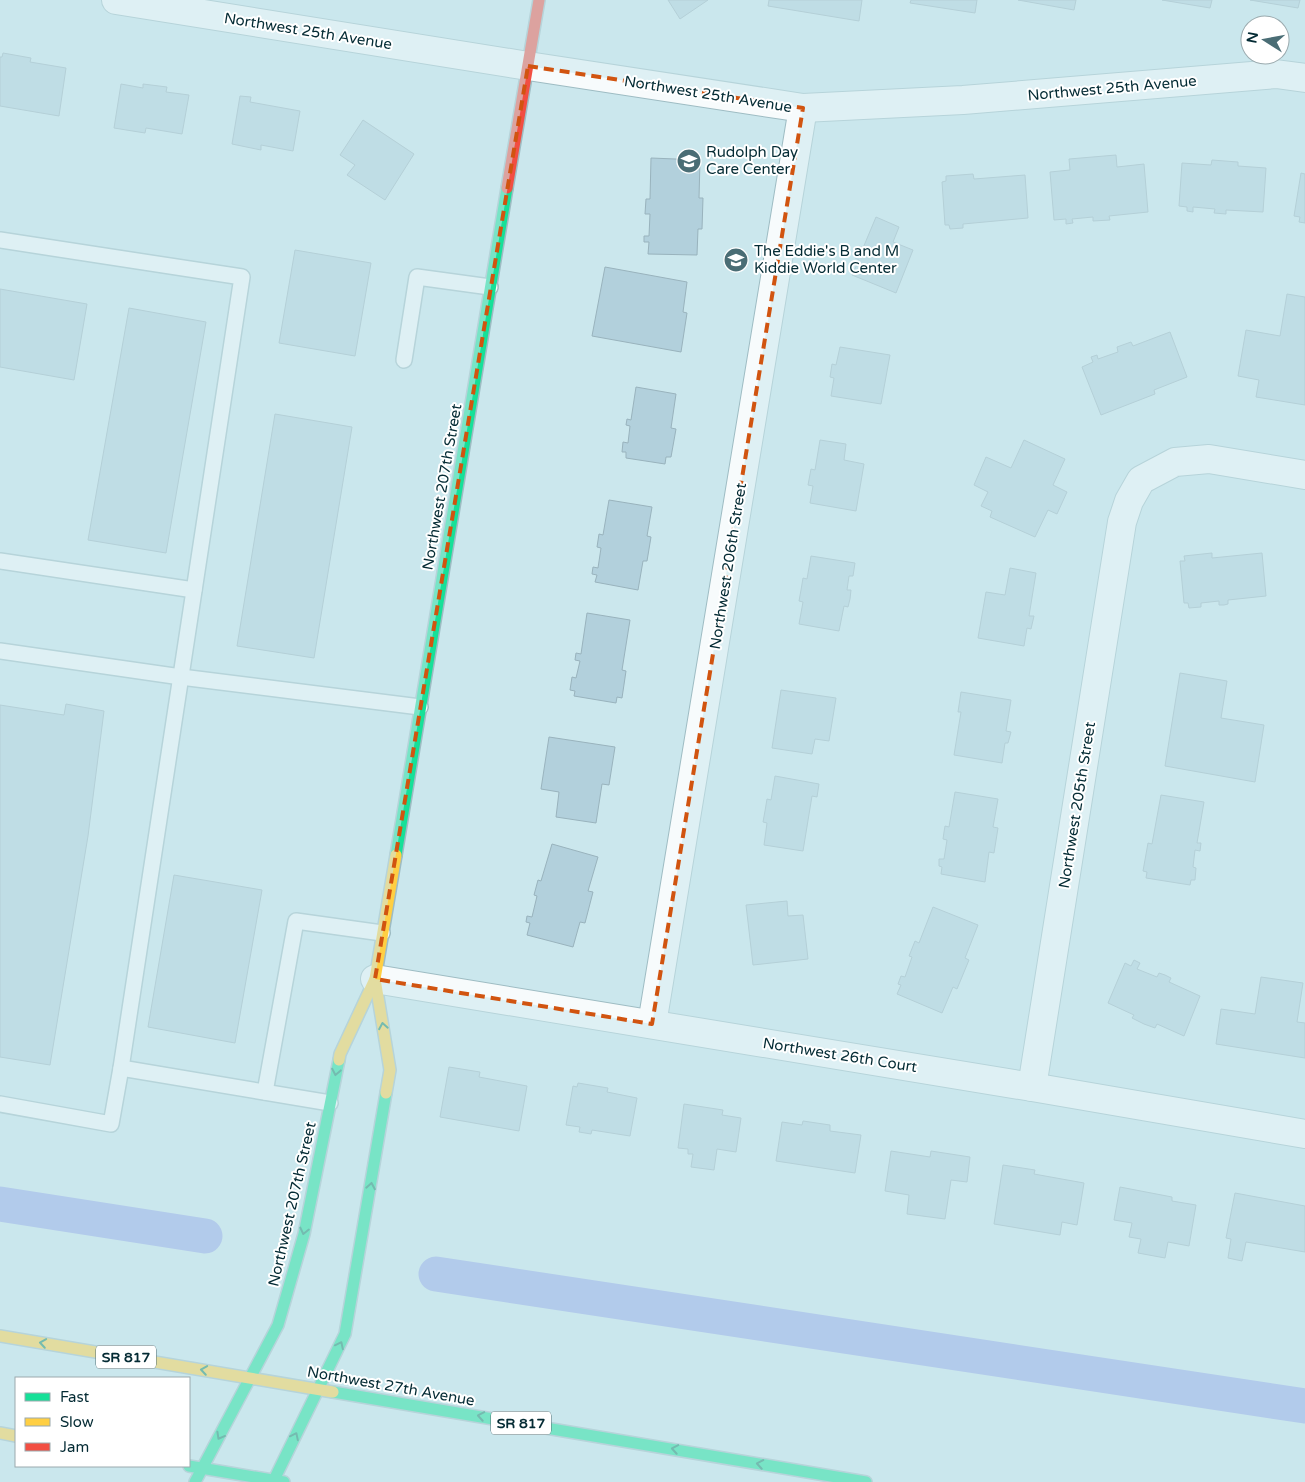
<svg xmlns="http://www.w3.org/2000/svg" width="1305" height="1482" font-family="'Varela Round',sans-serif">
<rect width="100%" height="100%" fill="#cbe7ed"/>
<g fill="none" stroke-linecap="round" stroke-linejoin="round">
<g stroke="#96a9e8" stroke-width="35">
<path d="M0,1204L205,1236"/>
<path d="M436,1274L1305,1406"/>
</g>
</g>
<g fill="#b2d0dc" stroke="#99b3bd">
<path d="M668,0H708L680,19Z"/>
<path d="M769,0H862L859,21L768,6Z"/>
<path d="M911,0H977L975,13L910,3Z"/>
<path d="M1018,0H1076L1074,10Z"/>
<path d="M1162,0H1212L1210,8Z"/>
<path d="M1250,0H1300L1298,8Z"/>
<path d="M3,53L31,58L30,62L66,68L59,116L0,106V57H2Z"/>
<path d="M121,84L143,88V84L167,87L166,92L189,95L182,134L146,128L145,133L114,128Z"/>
<path d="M240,96L251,97L250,102L300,111L293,151L261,145V150L232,144Z"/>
<path d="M363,120L414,154L385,200L347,175L355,165L340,155Z"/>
<path d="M1116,155L1117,167L1144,164L1148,212L1109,216L1110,220L1093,221V217L1072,219L1073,223L1066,224V219L1054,220L1050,172L1070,170L1069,159Z"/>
<path d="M651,158L700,160L699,198H703L702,229H698L697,255L648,254L649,242H644V236H649L650,214H645L646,199H650Z"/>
<path d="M1212,160L1238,162V166L1266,168L1263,212L1226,210V214L1214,213L1215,209L1193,207V212L1187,211V207L1179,206L1182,163L1211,165Z"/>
<path d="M1301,173L1305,174V223L1299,222L1300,217L1294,216Z"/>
<path d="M973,174L974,179L1025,175L1028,218L963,224V228L950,229L949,225H945L942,182L946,181V176Z"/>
<path d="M876,217L899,227L893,242L913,250L896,293L852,275L859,260L855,258L859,246L863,248Z"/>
<path d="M295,250L371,263L355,356L279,343Z"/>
<path d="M605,267L687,282L683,312L687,313L681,352L592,336Z"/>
<path d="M0,289L87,304L74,380L0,367Z"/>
<path d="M1287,294L1305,297V405L1256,397L1259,380L1238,376L1246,330L1280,336Z"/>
<path d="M129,308L206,322L166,553L88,540Z"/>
<path d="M1170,332L1187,377L1154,390L1155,394L1101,415L1082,367L1093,362L1091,357L1097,355L1098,359L1118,352L1117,347L1131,342L1133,346Z"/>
<path d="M840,347L890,355L881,404L831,396L834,378L830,377L832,364L836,365Z"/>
<path d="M636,387L676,394L671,428L676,429L671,457H666L665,464L626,458V452H622L623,442L628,443L630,426L626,425L627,419L631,420Z"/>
<path d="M275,414L352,427L314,658L237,646Z"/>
<path d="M820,440L846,444L844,460L864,464L856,511L810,503L813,486L808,485L811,469L815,470Z"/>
<path d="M1024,440L1065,459L1053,485L1067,492L1057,514L1048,510L1035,537L990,517L992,511L981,506L988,492L974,485L986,457L1011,468Z"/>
<path d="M609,500L652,507L647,536L651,537L647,561H643L638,590L595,582L597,575L592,574L593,567L598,568L601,548L597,547L599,534L603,535Z"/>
<path d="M1212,553V558L1262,553L1266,596L1228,600V604L1224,605H1219V601L1201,603V607L1189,608L1188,603H1184L1180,561H1185L1184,556Z"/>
<path d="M811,556L855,563L853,576H849L847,590H851L850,599L848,607L844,606L839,631L799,624L803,602L799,601L801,590L803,578L807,579Z"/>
<path d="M1010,568L1036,573L1029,616H1034L1031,629L1027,628L1024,646L978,638L986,592L1005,595Z"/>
<path d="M587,613L630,620L622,670L626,671L622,698L617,697L616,703L574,696L575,691L570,690L572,677L576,678L580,661L575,660L576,653L581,654Z"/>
<path d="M1180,673L1227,681L1221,718L1264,725L1255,782L1165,766Z"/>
<path d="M781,690L836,698L829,741L815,739L812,754L772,748Z"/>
<path d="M961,692L1011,700L1006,731L1011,732L1008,743H1005L1002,763L954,755L961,712H958Z"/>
<path d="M66,704L104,711L88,836L50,1065L0,1057V705L64,715Z"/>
<path d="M549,737L615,747L609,785L602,784L596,823L556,817L559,792L541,789Z"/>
<path d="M775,776L819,784L817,797L812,796L803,851L764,845L767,823L763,822L765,811L767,799L771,800Z"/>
<path d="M955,792L998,799L993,827L998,828L994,853L989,852L985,882L941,874L942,867L939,866V859H944L947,840L943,839L944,832L945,826L949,827Z"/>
<path d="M1161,795L1204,802L1197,843H1201L1200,851L1195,850L1193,867L1196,868L1195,880H1191L1190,885L1146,878L1147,872L1143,871L1148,843L1152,844Z"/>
<path d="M552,844L598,857L588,891L593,892L585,923L580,922L573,947L527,935L530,923L526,922L527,916L532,917L537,896L534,895L538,880L541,881Z"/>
<path d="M174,875L262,890L235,1043L148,1027Z"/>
<path d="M787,901L788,916L803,915L808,959L753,965L746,905Z"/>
<path d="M933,907L978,925L965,958L969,960L957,989L953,987L942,1013L897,994L901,985L898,984L901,976L905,977L912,957L909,956L915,941L919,943Z"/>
<path d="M1134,960L1140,963L1137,969L1157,977L1159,973L1165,975L1171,978L1169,982L1200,996L1184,1036L1157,1024L1155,1028L1144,1024L1132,1018L1134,1015L1108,1003L1125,963L1131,966Z"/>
<path d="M1261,977L1303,983L1297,1022L1305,1023V1058L1216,1044L1221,1009L1255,1014Z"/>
<path d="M449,1067L480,1072L479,1077L527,1086L519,1131L440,1117Z"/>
<path d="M578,1083L608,1088L607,1092L637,1098L630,1136L592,1130L591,1134L579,1132L580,1127L566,1125L573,1086L577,1087Z"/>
<path d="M684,1104L723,1110L722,1115L741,1118L736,1152L717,1149L714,1170L691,1167L693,1154H688V1149L678,1148Z"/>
<path d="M803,1121L830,1125V1131L861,1135L855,1173L776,1161L782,1122L802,1125Z"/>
<path d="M891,1151L930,1157L931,1151L970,1157L967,1182L951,1180L945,1219L907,1214L909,1195L885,1191Z"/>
<path d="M1003,1165L1035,1170L1034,1174L1084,1183L1077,1225L1062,1222L1060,1235L994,1224Z"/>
<path d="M1120,1187L1172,1197V1201L1196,1205L1189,1246L1168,1242L1165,1258L1138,1253L1141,1239L1129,1237L1132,1223L1114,1220Z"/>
<path d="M1235,1193L1305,1206V1252L1246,1242L1242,1261L1228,1258L1231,1239L1226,1238Z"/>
</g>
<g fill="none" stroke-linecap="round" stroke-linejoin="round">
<defs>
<g id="lane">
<path d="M0,240L242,277L121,1068L111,1124L0,1104"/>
<path d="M404,360L417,277L490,287"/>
<path d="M0,561L194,590"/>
<path d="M0,651L181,677L420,707"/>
<path d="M121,1068L330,1103"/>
<path d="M265,1092L296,921L382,933"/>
</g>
<g id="street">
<path d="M116,0L528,66L803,108L963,100L1276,74L1305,78"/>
<path d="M375,979L1032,1087L1305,1134"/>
<path d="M652,1024L803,108"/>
<path d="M1032,1087L1122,522L1129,501L1141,480L1175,462L1209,459L1305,475"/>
</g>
<g id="fast">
<path d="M396,855L507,188"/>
<path d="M333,1392L866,1482"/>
<path d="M189,1466L284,1482"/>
<path d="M195,1482L278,1325L304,1234L339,1060"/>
<path d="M273,1482L345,1334L386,1093"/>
</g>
<g id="slow">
<path d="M375,979L390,1070L386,1093"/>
<path d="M339,1060L340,1054L375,979L396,855"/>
<path d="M0,1336L333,1392"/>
<path d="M0,1433L16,1436"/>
</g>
<path id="jam" d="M507,188L539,0"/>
</defs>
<use href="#lane" stroke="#9ebcc3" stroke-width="18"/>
<use href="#street" stroke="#9ebcc3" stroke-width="30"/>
<use href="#fast" stroke="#9ebcc3" stroke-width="14"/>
<use href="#slow" stroke="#9ebcc3" stroke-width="14"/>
<use href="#jam" stroke="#9ebcc3" stroke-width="14"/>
<use href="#lane" stroke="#f7fbfc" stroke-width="15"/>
<use href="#street" stroke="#f7fbfc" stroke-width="28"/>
<use href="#fast" stroke="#16e098" stroke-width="11"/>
<use href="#slow" stroke="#ffcf43" stroke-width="11"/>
<use href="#jam" stroke="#f24e42" stroke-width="11"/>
</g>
<defs><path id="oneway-chevron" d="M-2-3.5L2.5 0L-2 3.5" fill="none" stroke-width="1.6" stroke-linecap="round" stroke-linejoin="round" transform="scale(1.25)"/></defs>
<g stroke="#0d8666">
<use href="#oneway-chevron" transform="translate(383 1026) rotate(-100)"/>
<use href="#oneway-chevron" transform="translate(336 1072) rotate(101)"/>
<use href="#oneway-chevron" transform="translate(371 1186) rotate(-80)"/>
<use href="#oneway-chevron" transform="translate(304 1231) rotate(103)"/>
<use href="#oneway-chevron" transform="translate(43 1343) rotate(-171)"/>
<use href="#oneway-chevron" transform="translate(340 1345) rotate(-64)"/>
<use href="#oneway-chevron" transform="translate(204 1370) rotate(-171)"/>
<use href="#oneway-chevron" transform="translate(481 1416) rotate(-170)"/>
<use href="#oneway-chevron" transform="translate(220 1436) rotate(119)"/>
<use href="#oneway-chevron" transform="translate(295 1436) rotate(-64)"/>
<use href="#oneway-chevron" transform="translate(675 1449) rotate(-170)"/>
<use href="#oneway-chevron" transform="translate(760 1464) rotate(-170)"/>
</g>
<path d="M0 0H1305V1482H0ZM528,66L803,108L652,1024L375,979Z" fill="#cbe7ed" fill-opacity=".55" fill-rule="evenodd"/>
<path fill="none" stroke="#d15410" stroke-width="4" stroke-dasharray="10 6" stroke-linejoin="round" d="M528,66L803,108L652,1024L375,979Z"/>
<defs>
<symbol id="school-disc" viewBox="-11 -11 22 22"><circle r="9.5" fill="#4a6d75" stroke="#fff"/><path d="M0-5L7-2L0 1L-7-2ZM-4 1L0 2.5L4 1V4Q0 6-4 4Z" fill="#fff"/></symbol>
</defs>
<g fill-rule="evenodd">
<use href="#school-disc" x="675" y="147" width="28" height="28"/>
<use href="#school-disc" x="722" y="246" width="28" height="28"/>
</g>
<g text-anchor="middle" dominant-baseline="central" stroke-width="4" stroke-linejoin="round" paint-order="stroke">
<g fill="#fff" stroke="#4f6b71" stroke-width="1">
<rect x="96" y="1345.5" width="60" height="23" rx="4"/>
<rect x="491" y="1411.5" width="60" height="23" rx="4"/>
</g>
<g font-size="14" font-weight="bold" fill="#042b34">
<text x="126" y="1357">SR 817</text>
<text x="521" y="1423">SR 817</text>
</g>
<g font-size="15" fill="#042b34" stroke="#fff">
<text transform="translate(308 31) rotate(9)">Northwest 25th Avenue</text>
<text transform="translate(1112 88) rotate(-5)">Northwest 25th Avenue</text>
<text transform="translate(708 94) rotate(9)">Northwest 25th Avenue</text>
<text transform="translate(442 487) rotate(-80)">Northwest 207th Street</text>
<text transform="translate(728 566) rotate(-81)">Northwest 206th Street</text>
<text transform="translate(1077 805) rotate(-81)">Northwest 205th Street</text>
<text transform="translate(840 1055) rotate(9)">Northwest 26th Court</text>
<text transform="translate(292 1204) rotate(-77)">Northwest 207th Street</text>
<text transform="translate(391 1386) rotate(10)">Northwest 27th Avenue</text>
</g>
<g font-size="15" fill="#042b34" stroke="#fff" text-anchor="start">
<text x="706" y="152">Rudolph Day<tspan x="706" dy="17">Care Center</tspan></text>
<text x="754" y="251">The Eddie's B and M<tspan x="754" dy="17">Kiddie World Center</tspan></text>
</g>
</g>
<rect x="15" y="1377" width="175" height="90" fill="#ffffff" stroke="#9baaae"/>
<rect x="25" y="1393" width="25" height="8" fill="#16e098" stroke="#9baaae"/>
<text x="60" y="1402" font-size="15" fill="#042b34">Fast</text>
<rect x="25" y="1418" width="25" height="8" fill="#ffcf43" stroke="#9baaae"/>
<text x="60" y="1427" font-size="15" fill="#042b34">Slow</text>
<rect x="25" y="1443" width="25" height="8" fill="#f24e42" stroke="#9baaae"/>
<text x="60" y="1452" font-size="15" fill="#042b34">Jam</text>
<g transform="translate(1265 40) rotate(281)"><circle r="24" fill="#ffffff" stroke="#9baaae"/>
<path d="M0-4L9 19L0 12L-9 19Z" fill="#4a6d75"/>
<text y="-8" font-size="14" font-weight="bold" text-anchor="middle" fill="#042b34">N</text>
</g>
</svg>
